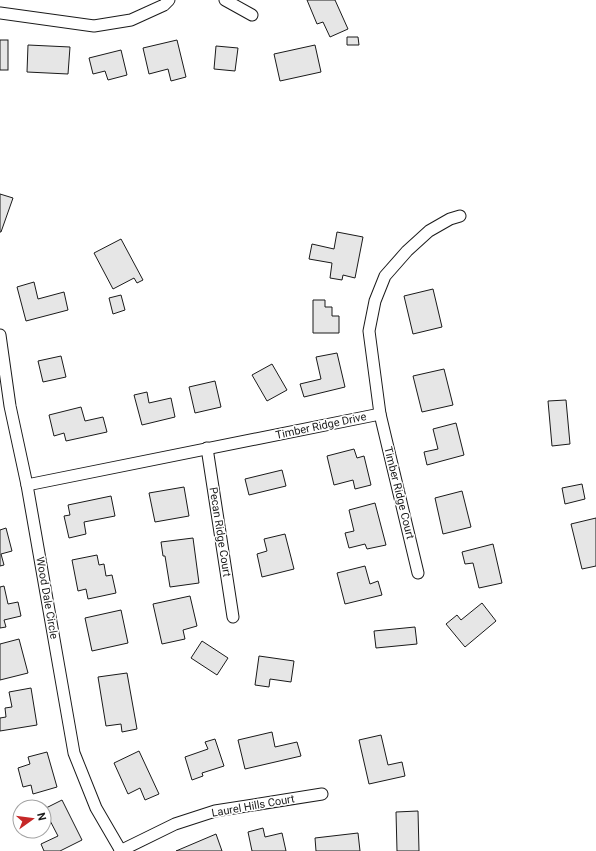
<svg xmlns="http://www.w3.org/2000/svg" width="596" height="851" font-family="Roboto,sans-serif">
<rect width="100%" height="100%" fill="#fff"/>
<g fill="#e6e6e6" stroke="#1a1a1a">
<path d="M307,0H335L348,29L330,37L323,22L317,24Z"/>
<path d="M347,37H358L359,45H347Z"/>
<rect x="0" y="40" width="8" height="30"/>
<path d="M177,40L186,77L171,81L168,69L149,74L143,48Z"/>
<path d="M28,45L70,47L68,74L27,72Z"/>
<path d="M315,45L321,72L280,81L274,54Z"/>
<path d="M216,46L238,48L235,71L214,69Z"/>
<path d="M121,50L127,75L108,80L105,71L93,74L89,58Z"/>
<path d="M0,194L13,198L1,232H0Z"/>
<path d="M337,232L363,237L355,278L343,275L342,280L330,278L332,263L309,259L312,244L334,249Z"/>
<path d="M121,239L143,280L137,283L134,278L113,289L94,253Z"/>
<path d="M34,282L38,299L64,292L68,310L26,321L17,287Z"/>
<path d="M433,289L442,327L413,334L404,296Z"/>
<path d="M121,295L125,310L113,314L109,298Z"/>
<path d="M313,300H325V307H332V316H339V333H313Z"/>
<path d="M337,353L345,387L304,397L300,384L321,379L316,357Z"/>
<path d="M61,356L66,377L43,382L38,361Z"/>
<path d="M272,364L287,390L267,401L252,375Z"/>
<path d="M444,369L453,405L422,412L413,376Z"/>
<path d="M215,381L221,407L195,413L189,387Z"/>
<path d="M147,392L149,403L171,398L175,417L142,425L134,395Z"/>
<path d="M566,400L570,444L552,446L548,401Z"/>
<path d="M81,407L85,421L103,417L107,432L66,441L64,433L54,436L49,415Z"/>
<path d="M456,423L464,455L427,465L424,452L438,449L433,429Z"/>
<path d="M354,449L357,458L364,456L371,485L355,489L353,480L334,485L327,456Z"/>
<path d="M282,470L286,486L249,495L245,479Z"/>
<path d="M582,484L585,499L565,504L562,488Z"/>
<path d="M184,487L189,516L155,522L149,493Z"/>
<path d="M462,491L471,527L443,534L435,498Z"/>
<path d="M111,496L115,516L84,522L86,534L69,538L64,516L70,515L68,505Z"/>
<path d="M375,503L386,545L367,549L365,544L349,548L345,533L354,531L349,510Z"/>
<path d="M596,518V566L582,569L571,524Z"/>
<path d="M6,528L12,551L1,554L4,565L0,566V530Z"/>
<path d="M285,534L294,569L262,577L257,554L267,551L264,539Z"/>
<path d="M193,538L199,583L170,587L165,556H163L161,542Z"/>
<path d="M493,544L502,583L479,588L473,563L465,564L462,552Z"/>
<path d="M97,555L99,565L104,564L106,576L112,575L116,593L88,599L86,589L78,591L72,560Z"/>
<path d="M365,566L370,584L378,581L382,595L345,604L337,573Z"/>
<path d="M4,586L8,604L18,602L21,616L4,620L6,627L0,628V587Z"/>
<path d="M190,596L197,626L183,630L185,639L162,644L153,604Z"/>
<path d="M482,603L496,621L465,647L446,624L457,615L461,620Z"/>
<path d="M121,610L128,643L92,651L85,618Z"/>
<path d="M415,627L417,644L376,648L374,631Z"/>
<path d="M19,639L28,673L0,680V644Z"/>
<path d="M202,641L228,658L217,675L191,658Z"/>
<path d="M259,656L294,661L291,682L270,679L269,687L255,685Z"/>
<path d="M127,673L137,729L122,732L121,724L106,726L98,677Z"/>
<path d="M31,688L37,725L0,731V718L6,717L5,708L12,707L9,692Z"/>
<path d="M272,732L275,747L297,742L301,756L245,769L238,740Z"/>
<path d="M381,735L388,765L402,762L405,776L369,784L359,740Z"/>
<path d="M215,739L224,766L202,773L203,776L192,780L185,757L208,749L205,742Z"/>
<path d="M139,751L159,794L145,800L140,788L128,794L114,763Z"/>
<path d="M47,752L57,787L33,794L31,785L23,787L18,768L30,764L28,757Z"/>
<path d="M62,800L82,840L60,851H44L41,844L58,836L44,809Z"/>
<path d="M418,811L419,851H397L396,812Z"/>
<path d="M263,828L265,837L282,833L286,851H252L248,832Z"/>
<path d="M358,833L360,851H316L315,838Z"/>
<path d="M216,834L222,851H176Z"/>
</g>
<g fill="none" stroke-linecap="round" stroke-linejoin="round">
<defs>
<g id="street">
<path d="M225,0L252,15"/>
<path d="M0,13L94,26L131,20L164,5L169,0"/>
<path d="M0,335L10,406L27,485L74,753L96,808L121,851"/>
<path d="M207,448L233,617"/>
<path d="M27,485L380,414"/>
<path d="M418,573L380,414L369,331L375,301L385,276L407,251L429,231L450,219L460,216"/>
<path d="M120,851L175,824L215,811L322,794"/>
</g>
</defs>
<use href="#street" stroke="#1a1a1a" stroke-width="13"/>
<use href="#street" stroke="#fff" stroke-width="11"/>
</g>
<g text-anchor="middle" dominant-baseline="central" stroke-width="3" stroke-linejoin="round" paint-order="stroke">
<g font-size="11" fill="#1a1a1a" stroke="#fff">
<text transform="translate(321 426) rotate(-12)">Timber Ridge Drive</text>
<text transform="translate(399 493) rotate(76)">Timber Ridge Court</text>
<text transform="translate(220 532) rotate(81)">Pecan Ridge Court</text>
<text transform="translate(47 598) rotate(80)">Wood Dale Circle</text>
<text transform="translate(253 806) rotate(-10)">Laurel Hills Court</text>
</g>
</g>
<g transform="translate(32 819) rotate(76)"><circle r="19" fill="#ffffff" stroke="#a3a3a3"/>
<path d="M0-3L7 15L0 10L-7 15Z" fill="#c62828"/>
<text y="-6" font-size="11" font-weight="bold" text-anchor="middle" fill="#1a1a1a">N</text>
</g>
</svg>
